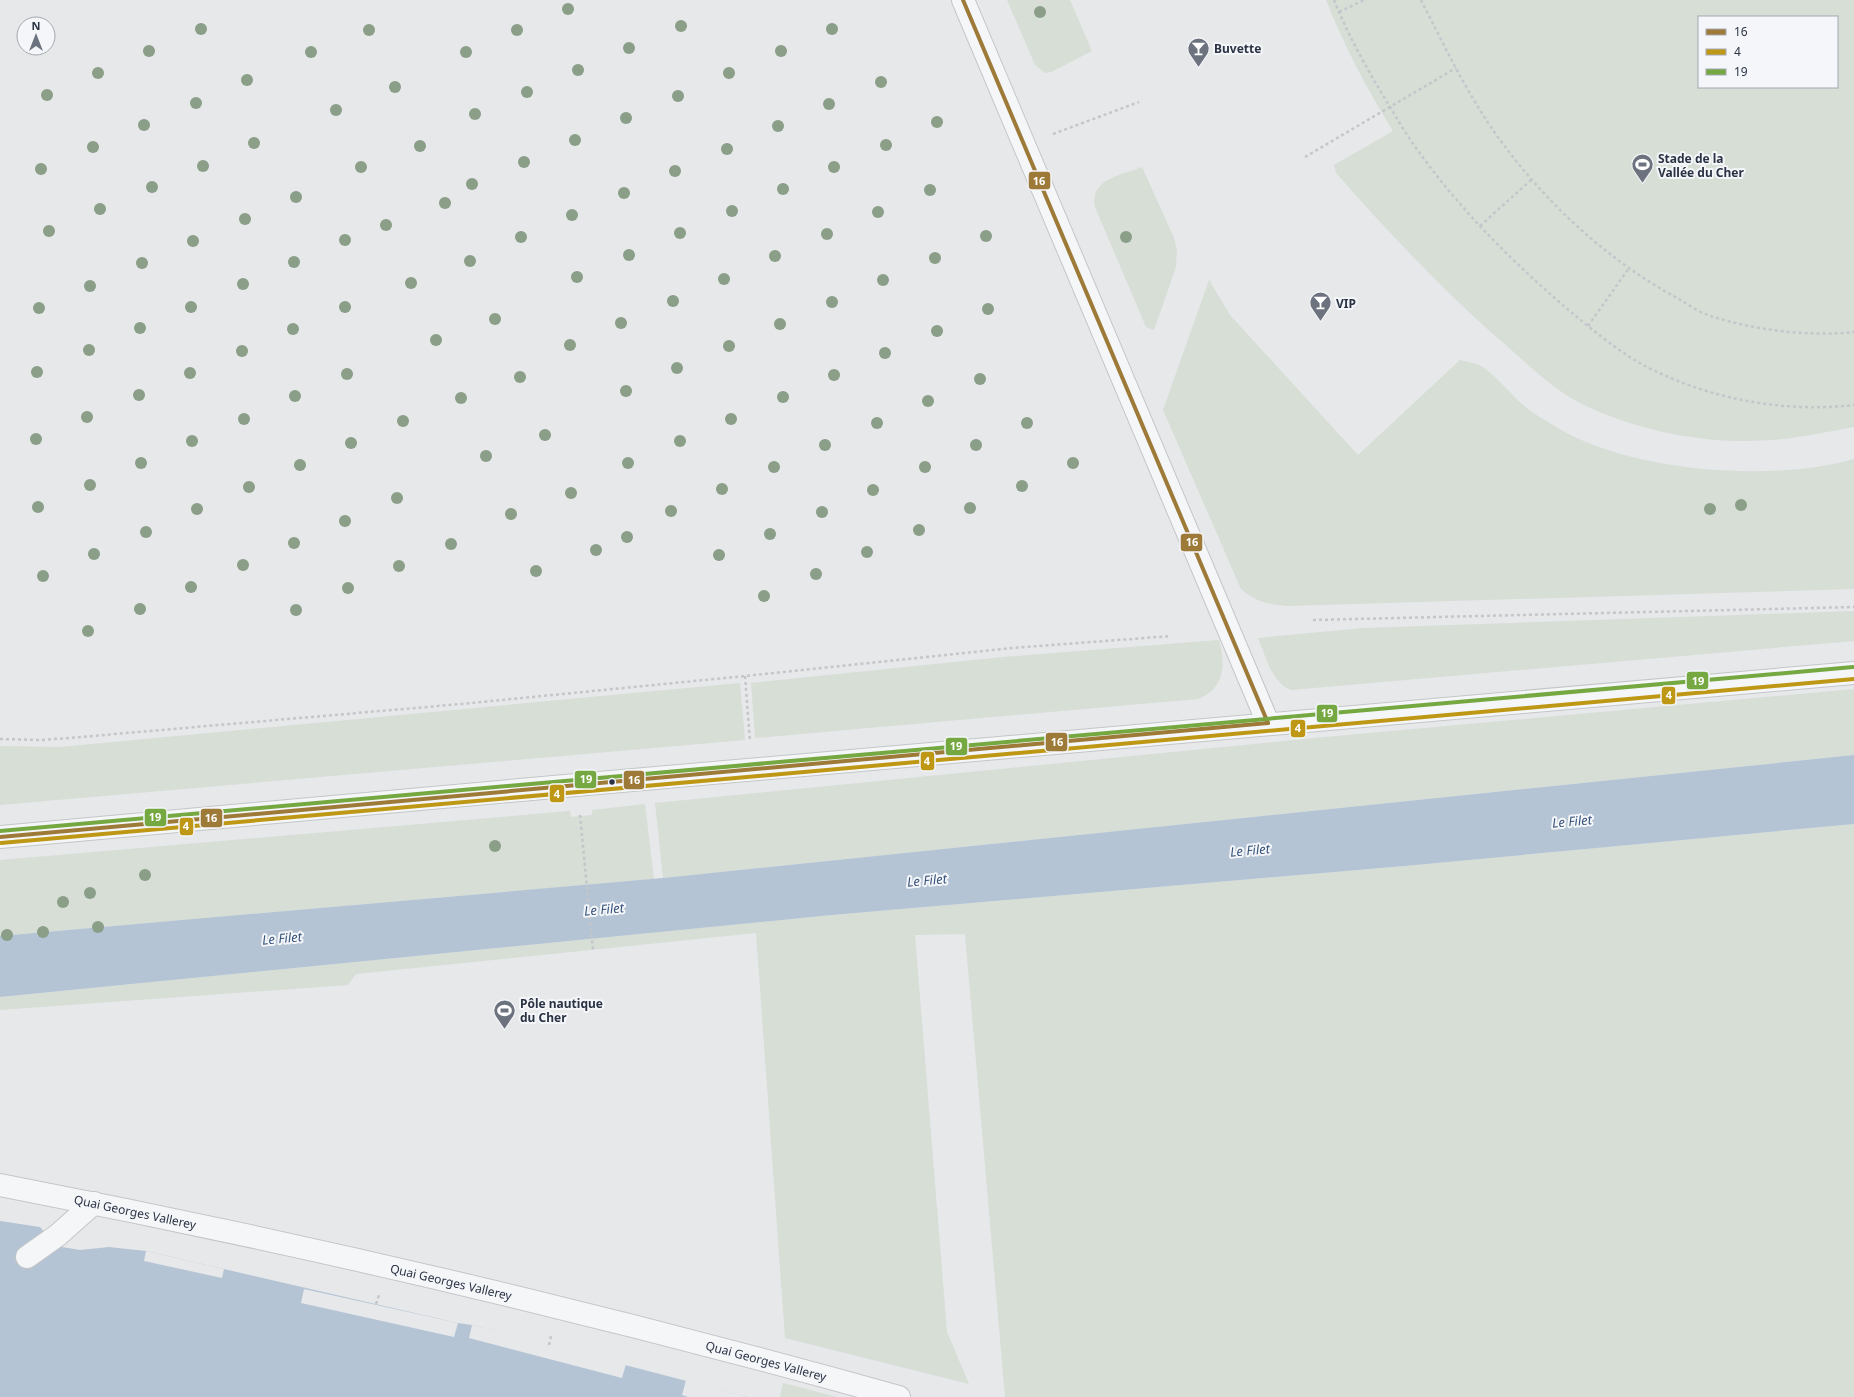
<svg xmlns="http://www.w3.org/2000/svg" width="1854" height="1397" font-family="'Noto Sans',sans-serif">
<rect width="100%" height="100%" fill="#e6e8ea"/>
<g fill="#d6ded6" fill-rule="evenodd">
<path d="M1007,0H1070L1092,51L1051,72L1045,73L1035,65Z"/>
<path d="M1326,0H1854V427C1827,432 1799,438 1771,440C1709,445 1641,432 1584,405C1555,391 1532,368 1508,347C1446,294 1390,234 1336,173L1334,165L1393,131C1367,89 1344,46 1326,0ZM1699,17H1837V87H1699Z"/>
<path d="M1142,167L1174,238L1177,250L1176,267L1154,330L1146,327L1095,207C1089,179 1122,175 1142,167Z"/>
<path d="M1209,280L1230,315L1358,455L1460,360C1467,362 1476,363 1481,366C1492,372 1510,393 1521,403C1530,412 1543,419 1553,425C1626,472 1772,483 1854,459V589L1287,606C1267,604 1256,602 1241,589L1163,410Z"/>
<path d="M1854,611V641L1291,690C1271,682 1266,656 1258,638L1364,628Z"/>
<path d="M1219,640C1226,665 1224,689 1198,699L755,738L751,683L1003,657Z"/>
<path d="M740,683L745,740L0,805V746L60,747Z"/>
<path d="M1854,689V755L663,878L655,803L1325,737Z"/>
<path d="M645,804L654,879L0,936V860L570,811L571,817L592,815V810Z"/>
<path d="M1854,824V1397H1005L965,934L915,935L947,1332L969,1384L785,1338L756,933L356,974L348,985L0,1010V997L832,915L1405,866Z"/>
<path d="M783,1383L837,1397H780Z"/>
</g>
<g fill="#b4c4d5">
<path d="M1854,755V824L1405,866L832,915L0,997V936L663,878Z"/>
<path d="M0,1221L40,1227L56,1246L80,1250L109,1247L146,1251L458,1323L472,1325L748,1397H0Z"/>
</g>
<g fill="#e6e8ea">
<path d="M146,1251L224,1269L222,1278L144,1261Z"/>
<path d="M304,1289L458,1323L454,1337L301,1303Z"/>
<path d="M472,1325L626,1364L622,1378L469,1338Z"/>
<path d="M686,1380L748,1397H688L682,1395Z"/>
</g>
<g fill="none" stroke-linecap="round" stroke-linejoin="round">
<defs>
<g id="minor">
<path d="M963,0L1268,723"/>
<path d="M0,837L576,785L1854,673"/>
<path d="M0,1185C302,1243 602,1314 899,1397"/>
<path d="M27,1257L58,1235L94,1203"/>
</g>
</defs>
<use href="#minor" stroke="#c4c6c8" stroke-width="24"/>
<g stroke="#c5c6ca" stroke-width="2.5" stroke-dasharray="3 3" stroke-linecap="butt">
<path d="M1334,0C1345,28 1360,56 1375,82C1388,103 1400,125 1414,145C1458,208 1513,263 1571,312C1594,331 1619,352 1645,366C1709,399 1783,413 1854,405"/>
<path d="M1421,0C1446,49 1470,100 1503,144C1550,207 1610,262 1679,299C1689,305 1700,313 1711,316C1753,330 1810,337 1854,332"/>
<path d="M1339,12L1364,0"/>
<path d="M1053,134L1139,102"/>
<path d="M1305,157L1456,68"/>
<path d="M1480,226L1531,180"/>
<path d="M1588,326L1629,268"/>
<path d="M1313,620L1854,607"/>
<path d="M745,676L750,741"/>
<path d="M0,739L41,740L69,738L461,704L745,676L1012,648L1171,636"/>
<path d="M580,815L593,950"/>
<path d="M376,1304L379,1295"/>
<path d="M549,1345L551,1336"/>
</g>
<use href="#minor" stroke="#f5f6f7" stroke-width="22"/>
<defs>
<g id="bus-1">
<path d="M963,0L1268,723"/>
<path d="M0,837L1268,723"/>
</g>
<path id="bus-2" d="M1,843L1854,679"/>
<path id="bus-3" d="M0,831L1853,667"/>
</defs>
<use href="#bus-1" stroke="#f4f6f9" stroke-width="7"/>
<use href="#bus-2" stroke="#f4f6f9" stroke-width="7"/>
<use href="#bus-3" stroke="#f4f6f9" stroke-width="7"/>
<use href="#bus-1" stroke="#9e7a38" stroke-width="4"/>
<use href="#bus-2" stroke="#be9815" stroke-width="4"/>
<use href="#bus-3" stroke="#75a841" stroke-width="4"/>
</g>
<g fill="#8a9e88">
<circle cx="568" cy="9" r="6"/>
<circle cx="1040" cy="12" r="6"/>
<circle cx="681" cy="26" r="6"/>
<circle cx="201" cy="29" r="6"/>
<circle cx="832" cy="29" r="6"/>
<circle cx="369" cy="30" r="6"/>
<circle cx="517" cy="30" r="6"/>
<circle cx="629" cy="48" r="6"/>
<circle cx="149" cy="51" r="6"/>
<circle cx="781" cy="51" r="6"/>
<circle cx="311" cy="52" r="6"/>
<circle cx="466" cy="52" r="6"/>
<circle cx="578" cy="70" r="6"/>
<circle cx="98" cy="73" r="6"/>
<circle cx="729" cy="73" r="6"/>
<circle cx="247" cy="80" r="6"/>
<circle cx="881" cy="82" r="6"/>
<circle cx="395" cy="87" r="6"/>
<circle cx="527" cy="92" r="6"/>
<circle cx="47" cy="95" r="6"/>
<circle cx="678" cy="96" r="6"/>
<circle cx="196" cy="103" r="6"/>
<circle cx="829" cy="104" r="6"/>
<circle cx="336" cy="110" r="6"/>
<circle cx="475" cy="114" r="6"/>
<circle cx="626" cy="118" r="6"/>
<circle cx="937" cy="122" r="6"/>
<circle cx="144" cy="125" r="6"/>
<circle cx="778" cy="126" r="6"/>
<circle cx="575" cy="140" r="6"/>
<circle cx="254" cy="143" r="6"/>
<circle cx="886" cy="145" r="6"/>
<circle cx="420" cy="146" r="6"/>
<circle cx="93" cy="147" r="6"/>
<circle cx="727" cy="149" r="6"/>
<circle cx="524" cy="162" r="6"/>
<circle cx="203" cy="166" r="6"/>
<circle cx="361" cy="167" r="6"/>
<circle cx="834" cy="167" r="6"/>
<circle cx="41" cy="169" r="6"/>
<circle cx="675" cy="171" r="6"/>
<circle cx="472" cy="184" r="6"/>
<circle cx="152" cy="187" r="6"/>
<circle cx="783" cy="189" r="6"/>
<circle cx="930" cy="190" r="6"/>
<circle cx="624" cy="193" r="6"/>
<circle cx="296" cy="197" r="6"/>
<circle cx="445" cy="203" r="6"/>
<circle cx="100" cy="209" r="6"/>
<circle cx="732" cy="211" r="6"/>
<circle cx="878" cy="212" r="6"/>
<circle cx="572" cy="215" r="6"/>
<circle cx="245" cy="219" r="6"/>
<circle cx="386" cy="225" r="6"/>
<circle cx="49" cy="231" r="6"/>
<circle cx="680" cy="233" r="6"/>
<circle cx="827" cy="234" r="6"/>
<circle cx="986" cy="236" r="6"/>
<circle cx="521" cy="237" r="6"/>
<circle cx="1126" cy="237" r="6"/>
<circle cx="345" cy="240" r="6"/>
<circle cx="193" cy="241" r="6"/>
<circle cx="629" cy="255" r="6"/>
<circle cx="775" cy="256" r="6"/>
<circle cx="935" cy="258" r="6"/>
<circle cx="470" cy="261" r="6"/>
<circle cx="294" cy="262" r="6"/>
<circle cx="142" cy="263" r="6"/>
<circle cx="577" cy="277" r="6"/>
<circle cx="724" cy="279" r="6"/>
<circle cx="883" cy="280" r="6"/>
<circle cx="411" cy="283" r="6"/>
<circle cx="243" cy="284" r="6"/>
<circle cx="90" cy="286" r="6"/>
<circle cx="673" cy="301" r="6"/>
<circle cx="832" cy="302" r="6"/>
<circle cx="191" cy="307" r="6"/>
<circle cx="345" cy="307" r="6"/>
<circle cx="39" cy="308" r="6"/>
<circle cx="988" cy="309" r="6"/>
<circle cx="495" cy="319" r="6"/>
<circle cx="621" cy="323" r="6"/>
<circle cx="780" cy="324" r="6"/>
<circle cx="140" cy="328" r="6"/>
<circle cx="293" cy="329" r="6"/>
<circle cx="937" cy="331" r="6"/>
<circle cx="436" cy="340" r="6"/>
<circle cx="570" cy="345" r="6"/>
<circle cx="729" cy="346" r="6"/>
<circle cx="89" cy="350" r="6"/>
<circle cx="242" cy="351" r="6"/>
<circle cx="885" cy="353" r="6"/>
<circle cx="677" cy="368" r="6"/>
<circle cx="37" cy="372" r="6"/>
<circle cx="190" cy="373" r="6"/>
<circle cx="347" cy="374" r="6"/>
<circle cx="834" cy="375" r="6"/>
<circle cx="520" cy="377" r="6"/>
<circle cx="980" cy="379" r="6"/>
<circle cx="626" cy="391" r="6"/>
<circle cx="139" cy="395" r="6"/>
<circle cx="295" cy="396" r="6"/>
<circle cx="783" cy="397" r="6"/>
<circle cx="461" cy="398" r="6"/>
<circle cx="928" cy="401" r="6"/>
<circle cx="87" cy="417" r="6"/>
<circle cx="244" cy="419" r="6"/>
<circle cx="731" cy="419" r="6"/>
<circle cx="403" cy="421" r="6"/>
<circle cx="877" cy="423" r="6"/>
<circle cx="1027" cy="423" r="6"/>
<circle cx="545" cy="435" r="6"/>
<circle cx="36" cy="439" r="6"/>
<circle cx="192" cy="441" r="6"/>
<circle cx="680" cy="441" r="6"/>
<circle cx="351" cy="443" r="6"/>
<circle cx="825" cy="445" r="6"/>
<circle cx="976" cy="445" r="6"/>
<circle cx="486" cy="456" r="6"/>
<circle cx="141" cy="463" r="6"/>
<circle cx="628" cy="463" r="6"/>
<circle cx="1073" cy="463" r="6"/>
<circle cx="300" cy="465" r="6"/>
<circle cx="774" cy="467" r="6"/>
<circle cx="925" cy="467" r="6"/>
<circle cx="90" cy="485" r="6"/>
<circle cx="1022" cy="486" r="6"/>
<circle cx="249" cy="487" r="6"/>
<circle cx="722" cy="489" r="6"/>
<circle cx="873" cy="490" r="6"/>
<circle cx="571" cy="493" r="6"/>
<circle cx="397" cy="498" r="6"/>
<circle cx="1741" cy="505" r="6"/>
<circle cx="38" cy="507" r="6"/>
<circle cx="970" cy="508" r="6"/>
<circle cx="197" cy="509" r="6"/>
<circle cx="1710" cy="509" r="6"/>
<circle cx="671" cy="511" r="6"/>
<circle cx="822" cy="512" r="6"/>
<circle cx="511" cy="514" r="6"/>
<circle cx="345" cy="521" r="6"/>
<circle cx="919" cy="530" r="6"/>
<circle cx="146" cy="532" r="6"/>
<circle cx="770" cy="534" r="6"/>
<circle cx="627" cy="537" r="6"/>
<circle cx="294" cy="543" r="6"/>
<circle cx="451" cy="544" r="6"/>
<circle cx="596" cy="550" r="6"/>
<circle cx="867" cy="552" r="6"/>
<circle cx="94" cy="554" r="6"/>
<circle cx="719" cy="555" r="6"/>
<circle cx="243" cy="565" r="6"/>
<circle cx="399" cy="566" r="6"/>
<circle cx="536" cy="571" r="6"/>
<circle cx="816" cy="574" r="6"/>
<circle cx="43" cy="576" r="6"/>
<circle cx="191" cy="587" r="6"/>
<circle cx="348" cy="588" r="6"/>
<circle cx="764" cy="596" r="6"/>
<circle cx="140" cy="609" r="6"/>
<circle cx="296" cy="610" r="6"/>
<circle cx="88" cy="631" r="6"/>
<circle cx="495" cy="846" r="6"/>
<circle cx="145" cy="875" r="6"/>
<circle cx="90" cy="893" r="6"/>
<circle cx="63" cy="902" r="6"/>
<circle cx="98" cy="927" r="6"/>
<circle cx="43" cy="932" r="6"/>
<circle cx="7" cy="935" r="6"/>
</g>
<defs>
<symbol id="bar-pin" viewBox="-11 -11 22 30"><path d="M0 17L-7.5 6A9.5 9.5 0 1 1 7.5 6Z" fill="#6c737f" stroke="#f4f6f9"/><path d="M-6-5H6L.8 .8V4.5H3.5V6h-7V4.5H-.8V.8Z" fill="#fff"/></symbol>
<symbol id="stadium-pin" viewBox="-11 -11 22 30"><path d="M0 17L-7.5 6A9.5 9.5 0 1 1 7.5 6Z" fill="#6c737f" stroke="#f4f6f9"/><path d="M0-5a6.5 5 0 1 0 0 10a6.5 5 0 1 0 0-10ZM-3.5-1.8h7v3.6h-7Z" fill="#fff"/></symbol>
</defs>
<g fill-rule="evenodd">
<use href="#bar-pin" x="1186" y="36" width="25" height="34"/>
<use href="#stadium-pin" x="1630" y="152" width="25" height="34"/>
<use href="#bar-pin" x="1308" y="290" width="25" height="34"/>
<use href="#stadium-pin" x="492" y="998" width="25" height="34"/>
</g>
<circle fill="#2b3445" stroke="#f4f6f9" stroke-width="1.5" cx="612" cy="782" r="3.5"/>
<g text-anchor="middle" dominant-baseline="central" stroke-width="4" stroke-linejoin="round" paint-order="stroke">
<g font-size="12" font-weight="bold" fill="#2b3445" stroke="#f4f6f9" text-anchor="start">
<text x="1214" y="48">Buvette</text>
<text x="1658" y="158">Stade de la<tspan x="1658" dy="14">Vallée du Cher</tspan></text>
<text x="1336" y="303">VIP</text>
<text x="520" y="1003">Pôle nautique<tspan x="520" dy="14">du Cher</tspan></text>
</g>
<g font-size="12" fill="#2b3445" stroke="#f4f6f9">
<text transform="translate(135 1212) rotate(12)">Quai Georges Vallerey</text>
<text transform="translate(451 1282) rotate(13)">Quai Georges Vallerey</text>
<text transform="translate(766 1361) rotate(15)">Quai Georges Vallerey</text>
</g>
<g font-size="13" font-style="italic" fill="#34527a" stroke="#f4f6f9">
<text transform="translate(1572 821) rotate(-5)">Le Filet</text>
<text transform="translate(1250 850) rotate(-5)">Le Filet</text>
<text transform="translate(927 880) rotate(-5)">Le Filet</text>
<text transform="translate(604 909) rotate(-5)">Le Filet</text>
<text transform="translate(282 938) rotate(-5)">Le Filet</text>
</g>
</g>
<g stroke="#f4f6f9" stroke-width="1.5">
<rect x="1028" y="171" width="23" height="19" rx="4" fill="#9e7a38"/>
<rect x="1180" y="533" width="23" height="19" rx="4" fill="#9e7a38"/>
<rect x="1686" y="671" width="23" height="19" rx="4" fill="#75a841"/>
<rect x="1661" y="686" width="15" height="19" rx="4" fill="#be9815"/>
<rect x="1316" y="704" width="22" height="19" rx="4" fill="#75a841"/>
<rect x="1290" y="719" width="16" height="19" rx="4" fill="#be9815"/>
<rect x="1045" y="732" width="23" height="20" rx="4" fill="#9e7a38"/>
<rect x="945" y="737" width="23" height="19" rx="4" fill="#75a841"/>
<rect x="920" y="751" width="15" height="20" rx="4" fill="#be9815"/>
<rect x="574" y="770" width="23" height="19" rx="4" fill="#75a841"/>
<rect x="623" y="770" width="22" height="20" rx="4" fill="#9e7a38"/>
<rect x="549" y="784" width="16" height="19" rx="4" fill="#be9815"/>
<rect x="144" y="808" width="23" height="19" rx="4" fill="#75a841"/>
<rect x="200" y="808" width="23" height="20" rx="4" fill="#9e7a38"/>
<rect x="179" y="817" width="15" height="19" rx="4" fill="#be9815"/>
</g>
<g font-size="11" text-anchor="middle" font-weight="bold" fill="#fff">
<text x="1039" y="185">16</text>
<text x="1192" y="546">16</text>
<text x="1698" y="685">19</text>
<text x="1669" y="699">4</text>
<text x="1327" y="717">19</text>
<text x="1298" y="732">4</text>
<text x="1057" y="746">16</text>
<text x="956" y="750">19</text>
<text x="927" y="765">4</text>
<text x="586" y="783">19</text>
<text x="634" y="784">16</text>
<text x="557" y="798">4</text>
<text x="155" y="821">19</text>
<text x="211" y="822">16</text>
<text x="186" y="830">4</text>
</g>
<rect x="1698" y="16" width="140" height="72" fill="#f4f6f9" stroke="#a4a8b1"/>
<rect x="1706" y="29" width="20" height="6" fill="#9e7a38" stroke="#a4a8b1"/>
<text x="1734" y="36" font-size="12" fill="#2b3445">16</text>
<rect x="1706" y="49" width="20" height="6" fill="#be9815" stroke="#a4a8b1"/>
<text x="1734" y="56" font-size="12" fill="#2b3445">4</text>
<rect x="1706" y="69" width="20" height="6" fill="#75a841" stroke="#a4a8b1"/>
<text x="1734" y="76" font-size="12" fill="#2b3445">19</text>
<g transform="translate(36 36)"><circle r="19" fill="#f4f6f9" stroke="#a4a8b1"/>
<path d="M0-3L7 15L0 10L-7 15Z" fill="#6c737f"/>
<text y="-6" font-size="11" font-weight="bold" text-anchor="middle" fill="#2b3445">N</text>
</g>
</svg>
